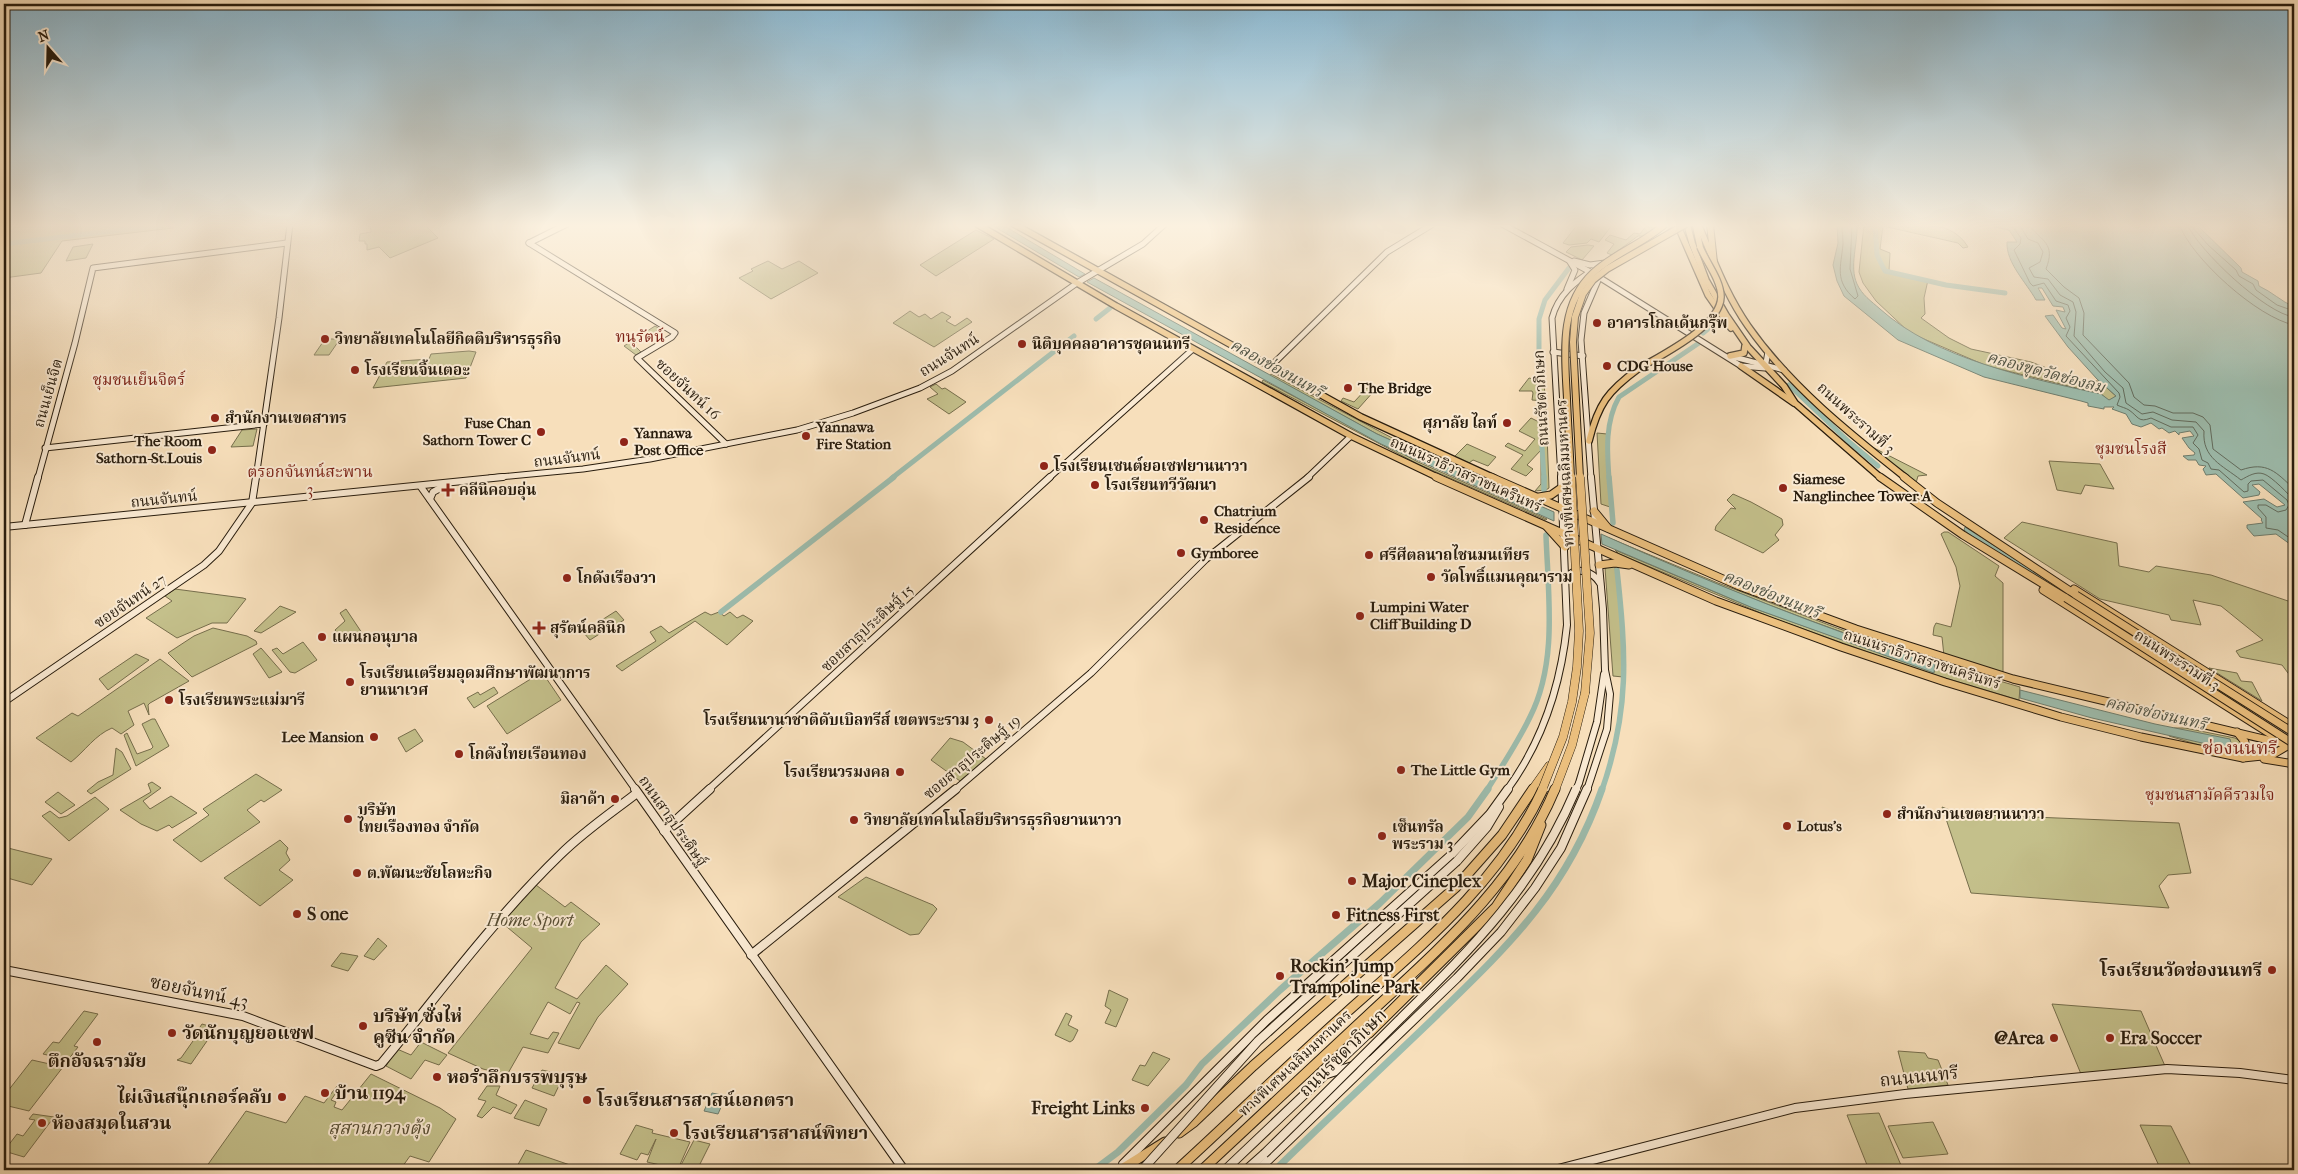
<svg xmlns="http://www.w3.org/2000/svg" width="2298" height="1174" font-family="'IM FELL French Canon','Noto Serif Thai',serif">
<rect width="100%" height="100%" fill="#f7dfbb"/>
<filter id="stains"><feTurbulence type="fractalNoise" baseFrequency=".004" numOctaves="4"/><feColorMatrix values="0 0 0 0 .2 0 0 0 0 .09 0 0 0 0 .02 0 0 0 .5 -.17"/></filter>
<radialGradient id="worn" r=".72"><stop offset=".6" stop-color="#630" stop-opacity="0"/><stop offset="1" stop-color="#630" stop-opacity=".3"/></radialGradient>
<g fill="#c4c08b" stroke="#766e4c">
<path d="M4,224H174L173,228L62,241L41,273L4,278Z"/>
<path d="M370,224H429L426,226L438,238L390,258L379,247L367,250V244H365V241H359L360,234L371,232Z"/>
<path d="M1578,224H1613L1599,242L1591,239L1587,243L1569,245L1563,243Z"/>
<path d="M1864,224C1896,224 1949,214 1968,247L1963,248L1958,243L1883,226L1880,249L1890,253L1889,271L1928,280L1924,298L1925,314L1921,318L1949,338L1971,349L2031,362L2081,381H2099L2116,396L2109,401L2101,394L1987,366L1910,333L1876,301L1863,283L1859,272Z"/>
<path d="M1646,226L1654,228L1644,236H1638L1612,255L1607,253L1614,244L1605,240L1610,235L1626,240L1634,233L1640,234Z"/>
<path d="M976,230L994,239L936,276L920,265Z"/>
<path d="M93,244L86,258L66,261L73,247Z"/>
<path d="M1588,245L1594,246L1582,260L1566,252L1571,247Z"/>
<path d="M768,261L782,269L799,261L818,273L771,299L739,278L753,271L751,269Z"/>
<path d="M910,311L919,317L925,314L931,319L942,312L951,317L946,321L955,326L967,318L972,322L934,347L893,323Z"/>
<path d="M655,326L660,329L633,344L641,352L636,355L624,346Z"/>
<path d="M325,339H340L329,355H314Z"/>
<path d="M469,351L476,352L466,378L373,388L387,362L429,359L431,354Z"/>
<path d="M1539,351H1543L1545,401L1532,400L1533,393L1532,391H1519L1529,378L1538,380Z"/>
<path d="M1271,374L1432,459L1377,434L1270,376Z"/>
<path d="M1263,380L1418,462L1547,519L1546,520L1418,464L1262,382Z"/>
<path d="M936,384L942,389L945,388L966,402L949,414L927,399L938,394L930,387Z"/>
<path d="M1367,388L1374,391L1358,409L1341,401L1343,398L1354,402Z"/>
<path d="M1541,406L1546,407L1549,488L1546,490L1535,491L1541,484V450L1527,465L1533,469L1526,476L1511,469L1523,455L1505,446L1508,443L1525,451L1535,439L1519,431L1531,418L1541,423Z"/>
<path d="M257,429L253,446L231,447L242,430Z"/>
<path d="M1597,433L1607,434L1610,507L1601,504Z"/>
<path d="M1467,444L1496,457L1488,466L1473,460L1469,463L1454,457Z"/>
<path d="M1872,447L1927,475L1918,476L1916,483Z"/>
<path d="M2049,461L2100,464L2114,489L2085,485L2081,494L2057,490Z"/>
<path d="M1733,494L1751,502L1782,519L1783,525L1775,535L1779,540L1763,553L1715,530L1716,526L1731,508L1736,509L1727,500Z"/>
<path d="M2022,522L2117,543L2119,566L2149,572L2156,566L2211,575L2294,603V681L2282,665L2240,657L2236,651L2263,640L2221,606L2193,600L2201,625L2171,620L2169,615L2100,599L2004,538Z"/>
<path d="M1944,532H1948L1999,566L1995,576L2003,583V673L1944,656L1942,637L1933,635L1934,627L1936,623L1951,627L1960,586L1956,567L1941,534Z"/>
<path d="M1609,538L1718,583L1837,628L1935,662L2020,687L2019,700L1915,669L1773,618L1619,554L1615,550L1753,608L1934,672L1935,664C1824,628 1716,586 1609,538Z"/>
<path d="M1615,566L1621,615L1623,677L1613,676L1605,568Z"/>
<path d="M175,589L243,598L246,599L227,623H212L177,638L146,618L172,601L165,596Z"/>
<path d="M280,606L296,612L261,633L254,631Z"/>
<path d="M346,609L362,633L345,643L335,630L345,621L340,613Z"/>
<path d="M616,611L624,620L613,627L608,622L600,631L601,633L590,640L583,632Z"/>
<path d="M705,612L711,615L719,612L724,616L730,612L737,618L743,615L753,621L727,645L695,621L622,671L616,666L656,641L650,632L661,626L669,633Z"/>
<path d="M213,628L247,636L256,641L257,644L192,677L168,653L194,636Z"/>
<path d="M2129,632L2248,704L2243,708L2126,635Z"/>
<path d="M303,642L317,660L295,673L290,672L272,650L277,648L283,654Z"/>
<path d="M261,648L282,672L269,678L253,654Z"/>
<path d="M136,654L149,660L108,690L99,679Z"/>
<path d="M160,659L189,681L150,703L148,705L149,715L144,703L128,711L134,725L121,734L112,728C95,735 85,751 71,762L36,738L72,713L78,716Z"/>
<path d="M2209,668L2237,673L2241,681L2252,682L2262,701Z"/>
<path d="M542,672L561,700L507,734L487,706Z"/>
<path d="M494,687L498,693L474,708L467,698L478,692L480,695Z"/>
<path d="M152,719H155L169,746L136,766L124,735L127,733L137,754L151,749L153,747L142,724Z"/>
<path d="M2174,728H2185L2235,738L2240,741L2243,748L2238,752L2199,745L2169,736Z"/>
<path d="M415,729L423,741L406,752L398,738Z"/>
<path d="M950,738L963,742L986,759L960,781L931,760Z"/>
<path d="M116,748L122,752L131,769L91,794L87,791L98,782L113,775Z"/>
<path d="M256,774L282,790L264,802L261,800L247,810L260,822L201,862L173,840L209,815L203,809Z"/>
<path d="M152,782L161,788L143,801L150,809L171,796L197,813L172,828L169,825L157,831L141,824L120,810L151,792L148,784Z"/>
<path d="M58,792L75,805L61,814L45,802Z"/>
<path d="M95,797L109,809L69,841L42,816L50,811L59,818L67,816Z"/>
<path d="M1942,807L1960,814L2179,823L2191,873L2168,875L2159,886L2169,908L1971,893Z"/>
<path d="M280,840L288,848L286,853L290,860L279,870L293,880L260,906L224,878Z"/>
<path d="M8,848L52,859L32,885L4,877V852Z"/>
<path d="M866,877L933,905L937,909L919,934L910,935L838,897Z"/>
<path d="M536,885L565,907L571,902L600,924L581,942L555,988L577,999L606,965L628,984L598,1017L579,1049L558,1043L580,1003L577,1002L570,1014L548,1002L530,1034L548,1039L553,1032L559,1033L548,1053L523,1047L507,1075L483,1069L448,1053L532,948L501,922Z"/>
<path d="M378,938L387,946L374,960L364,956Z"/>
<path d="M341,953L358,956L348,971L331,966Z"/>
<path d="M1109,990L1128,999L1116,1027L1105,1023L1111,1010L1105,1006Z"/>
<path d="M2052,1004L2141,1011L2165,1066L2081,1074Z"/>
<path d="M84,1011L98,1014L74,1046L78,1047L68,1060L43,1054L53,1042L59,1043Z"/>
<path d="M1066,1013L1072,1016L1068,1025L1078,1030L1073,1040L1070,1042L1055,1035Z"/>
<path d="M202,1024L216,1028L191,1064L177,1060L181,1058L200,1031L198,1030Z"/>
<path d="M421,1042L447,1055L439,1065L425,1060L411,1079L386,1066L397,1049L411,1055Z"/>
<path d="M1898,1051L1925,1053L1928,1058L1938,1060L1948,1085L1908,1089Z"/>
<path d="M1153,1052L1170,1059L1148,1086L1132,1080L1140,1065L1145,1066Z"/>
<path d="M32,1060L63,1067L29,1111L4,1105V1096Z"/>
<path d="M542,1070L564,1075L554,1096L532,1088Z"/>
<path d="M371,1074L440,1108L456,1119L429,1162L410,1156L400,1170H204L246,1111L286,1123L305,1096L324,1103L337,1086L340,1087L331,1100L336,1102L334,1107L342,1110Z"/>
<path d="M487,1086H500L496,1095L517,1105L511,1114L493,1107L482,1118L477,1116L486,1101L478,1099Z"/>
<path d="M525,1100L547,1109L539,1126L514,1118Z"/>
<path d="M1879,1113L1903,1170H1869L1847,1115Z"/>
<path d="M33,1114L54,1117L24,1157L4,1151L17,1134L23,1136L35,1120L29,1119Z"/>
<path d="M1933,1122L1948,1154L1903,1158L1888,1126Z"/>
<path d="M636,1125L653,1130L652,1133L690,1142L678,1169L647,1162L656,1139L648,1155L641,1153L637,1160L620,1154Z"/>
<path d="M2140,1125L2171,1126L2193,1170H2117L2115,1166L2160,1168Z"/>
<path d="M694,1140L710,1144L697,1170L681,1165Z"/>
<path d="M526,1150L573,1166L571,1170H515Z"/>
</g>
<g fill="#9dbdae" stroke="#6e7d6e">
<path d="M990,224H1001L1085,274L1079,277Z"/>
<path d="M1837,224H1857C1858,244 1849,266 1857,284C1862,295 1871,301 1880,309C1936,359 2028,378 2101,394L2109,400L2116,396L2097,379L2068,347L2045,316L2053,315L2062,328L2066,329L2056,310L2065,312L2063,307L2053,306L2042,288H2038L2045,300H2036C2026,282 2006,263 2007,242H2017L2009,230L1994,227L1993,225L2196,224L2241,268L2242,272L2258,281L2259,286C2272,292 2281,301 2294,307V547L2276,534L2254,536L2247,528V525L2263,523L2261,520L2262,519L2243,502L2264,499L2277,507L2285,505L2259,484L2252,485L2260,492L2259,495L2243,498L2216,474L2206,475L2203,469L2206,466L2199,465L2196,460H2188L2183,456L2194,455L2195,453L2189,448L2182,438L2194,436L2190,431L2179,433V435L2175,431L2169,433L2162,428L2159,429L2151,423L2141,427L2132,424L2126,414L2112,409L2114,407H2104V409L2088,406V403L2081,401L1984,377L1898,340L1844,296L1837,281L1833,265L1838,243Z"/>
<path d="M1094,278L1377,434L1554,512V521L1381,444L1087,282Z"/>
<path d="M1965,527L2129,632L2127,635L1973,537L1964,530Z"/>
<path d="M1601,534C1711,583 1821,628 1935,664L1934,673L1753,608L1602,544Z"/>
<path d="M2020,690L2155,724L2230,739L2233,750L2092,718L2020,698Z"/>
<path d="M712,1093L726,1096L718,1114L704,1111Z"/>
</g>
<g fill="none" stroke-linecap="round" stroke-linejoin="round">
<g stroke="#626c5e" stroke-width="1">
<path d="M1842,224C1842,231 1843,238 1843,244C1841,267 1834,281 1855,299L1858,296L1850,269L1852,224"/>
<path d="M2003,224L2012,226L2021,238L2020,244L2014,250L2030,283L2033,286L2044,283L2056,301L2068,305L2070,311L2066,318L2070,327L2066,336L2119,393L2120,397L2117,405C2121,407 2126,408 2129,410C2139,417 2138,423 2151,418L2171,427H2193L2198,435L2193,443L2199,449L2202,460L2208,463L2211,469L2219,470L2244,492L2248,491V484L2251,481L2263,480L2287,500L2289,505L2286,510L2278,512L2266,505H2258V508L2266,517V528L2278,530L2294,541"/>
<path d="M2019,224L2028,239L2038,243L2043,252L2040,262L2029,268L2034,277L2048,279L2060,295L2073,302L2076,312L2074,336L2105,372L2123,388L2126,403L2142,414L2153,412L2172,420L2196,422L2204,431C2202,458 2222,465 2241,480C2248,476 2256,471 2264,474C2271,476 2290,495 2294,501"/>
<path d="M2028,224C2042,242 2056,243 2046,269L2064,287L2079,298L2084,313L2083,335L2129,383L2134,397L2144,405L2155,406L2173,413H2193L2203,417L2210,425L2213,449L2241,470C2267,461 2276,472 2294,489"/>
<path d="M2179,224C2191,258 2258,318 2294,325"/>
<path d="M2187,224C2198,250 2266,314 2294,317"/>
<path d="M2193,224L2194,229L2208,245L2236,270L2239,276L2253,284L2256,290L2277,305L2294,311"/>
</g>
<g stroke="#9dbdae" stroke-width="5">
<path d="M1875,224L1877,255L1885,271L1946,285L2005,293"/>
<path d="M4,244L171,224"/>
<path d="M1096,319L1110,308"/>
<path d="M1703,333L1720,319"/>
<path d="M1789,385L1848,441L1878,466"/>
<path d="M892,478L1074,336"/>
<path d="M1544,478L1539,400V319L1545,300L1569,268"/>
<path d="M1609,478C1607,450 1605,422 1619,397L1699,343"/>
</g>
<g stroke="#9dbdae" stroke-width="5.5">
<path d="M1544,477V490"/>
<path d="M1609,477L1613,523"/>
<path d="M721,612L894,477"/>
<path d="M1487,790C1502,766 1518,742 1530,717C1558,662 1548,594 1546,535"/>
<path d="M1602,790C1630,709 1626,654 1617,570"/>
</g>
<g stroke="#9dbdae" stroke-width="7">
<path d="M1094,1170L1118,1152L1186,1085L1202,1064L1280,990L1380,903L1468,817L1488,789"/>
<path d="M1275,1170C1327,1119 1381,1069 1434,1018C1508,946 1567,891 1602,789"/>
</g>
<defs>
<g id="secondary-far2">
<path d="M1502,224L1594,274L1741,366L1765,368L1768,352"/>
<path d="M1650,239L1671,224"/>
<path d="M529,243L675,333L672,337L637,358L726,444"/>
<path d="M529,243L567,224"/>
<path d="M1574,261L1590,265L1605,263"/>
<path d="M1567,289L1575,270L1570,262"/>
<path d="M1553,352L1583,356"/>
<path d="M1730,356L1784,370"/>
<path d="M1270,367L1387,252L1433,224"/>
<path d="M45,448L264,424"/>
<path d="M38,478L75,343L93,268L287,243"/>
<path d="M256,478L279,318L290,224"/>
<path d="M490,478L583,469L650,459L797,430L853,413L920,388L952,371L1077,283L1143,244L1165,224"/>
<path d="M1049,478L1193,349"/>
<path d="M1307,478L1351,436"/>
<path d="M1561,478L1552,318C1558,295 1575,281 1595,269"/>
<path d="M1591,478L1581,340L1584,313L1599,278"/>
</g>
<g id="secondary-far1">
<path d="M421,487L636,790"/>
<path d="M430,499L433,492L444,486"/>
<path d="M25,525L38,477"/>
<path d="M4,527L503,477"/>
<path d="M1566,578C1576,565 1592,571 1600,583"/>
<path d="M4,702L204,565L219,551L252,503L256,477"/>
<path d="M1579,783L1597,722L1604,674"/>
<path d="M708,790L1050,477"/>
<path d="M955,790L1091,673L1206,559L1309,477"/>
<path d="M1507,790C1542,742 1561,684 1567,625L1561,477"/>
<path d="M1587,790L1607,729L1610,694L1605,670L1603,609L1591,477"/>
</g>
<g id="secondary">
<path d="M635,789L904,1170"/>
<path d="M664,831L710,789"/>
<path d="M1457,861L1487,827L1499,807"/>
<path d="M751,955L956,789"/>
<path d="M4,970L243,1016L376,1066L381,1064C439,994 494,919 560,855C583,832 611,813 637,793"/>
<path d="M1327,1074L1372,1060"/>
<path d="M1123,1164L1267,1020L1449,857L1490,814L1508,789"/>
<path d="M1225,1170L1369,1033"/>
<path d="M1246,1170L1264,1154"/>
<path d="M1258,1170L1457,978L1501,932L1535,888L1561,848L1587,789"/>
<path d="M1554,1170L1795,1108L1905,1094L2167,1069L2240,1073L2294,1080"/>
</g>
<g id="primary-far1">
<path d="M977,224L1116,306L1351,436L1439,478"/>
<path d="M1014,224L1361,417L1494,478"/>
<path d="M1677,224L1708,295L1731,328"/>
<path d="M1687,224L1692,243L1706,280L1726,315L1748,347L1784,386L1795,403L1881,478"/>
<path d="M1698,224C1713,258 1726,295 1748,326C1790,386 1849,433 1906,478"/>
<path d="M1696,227L1700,247"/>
<path d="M1730,356L1744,353L1745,346"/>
<path d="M1741,366L1794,403"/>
<path d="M1589,441C1598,404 1608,391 1638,369"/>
</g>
<g id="primary">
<path d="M1436,477L1716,601L1841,647L1945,682L2061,717L2141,737L2243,758L2272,755L2294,742"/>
<path d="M1491,477L1739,586L1856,629L2013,679L2289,745"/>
<path d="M1880,477L1963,535L2066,598"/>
<path d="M1904,477L1937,503L2076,595"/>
<path d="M1539,497L1551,495L1561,488"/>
<path d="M1594,511L1608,528"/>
<path d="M1547,527L1565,547"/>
<path d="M1599,565L1615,563L1629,565"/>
<path d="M2074,589L2294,727"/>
<path d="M2043,590L2294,749"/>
<path d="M2237,732L2245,742L2243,758"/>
<path d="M2264,759L2294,764"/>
</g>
<path id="highway-far2" d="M1710,224L1714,263"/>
<g id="highway-far1">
<path d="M1532,790L1549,766"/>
<path d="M1555,790L1572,745L1585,693"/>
</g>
<g id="highway">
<path d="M1369,1033L1496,907L1527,860L1541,825"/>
<path d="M1179,1133L1194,1122L1253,1066L1456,887L1502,835L1533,789"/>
<path d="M1120,1170L1165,1142"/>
<path d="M1202,1170C1258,1118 1313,1066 1368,1015C1441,947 1516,883 1555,789"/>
</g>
</defs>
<use href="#secondary-far2" stroke="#281c0d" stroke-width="7"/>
<use href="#secondary-far1" stroke="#281c0d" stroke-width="8"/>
<use href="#secondary" stroke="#281c0d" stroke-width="10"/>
<use href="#primary-far1" stroke="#281c0d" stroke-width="8"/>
<use href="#primary" stroke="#281c0d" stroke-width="9"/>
<use href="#highway-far2" stroke="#281c0d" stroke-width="8"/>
<use href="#highway-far1" stroke="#281c0d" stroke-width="9"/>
<use href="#highway" stroke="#281c0d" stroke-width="11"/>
<use href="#secondary-far2" stroke="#faead3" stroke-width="5"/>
<use href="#secondary-far1" stroke="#faead3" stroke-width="6"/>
<use href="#secondary" stroke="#faead3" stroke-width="8"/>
<use href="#primary-far1" stroke="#ecc07e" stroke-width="5.5"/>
<use href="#primary" stroke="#ecc07e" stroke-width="7"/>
<use href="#highway-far2" stroke="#ecc07e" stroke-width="6"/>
<use href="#highway-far1" stroke="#ecc07e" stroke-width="8"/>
<use href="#highway" stroke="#ecc07e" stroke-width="9"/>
<defs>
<path id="secondary-bridge-far1" d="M1576,790L1579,783"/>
<g id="secondary-bridge">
<path d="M1264,1154C1310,1109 1355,1064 1401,1018C1474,946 1535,886 1576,789"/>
<path d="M1142,1170L1258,1041L1457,861"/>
</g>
<path id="primary-bridge-far1" d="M1638,369C1661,355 1720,327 1721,297C1721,280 1706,262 1700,247"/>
<g id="primary-bridge">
<path d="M2076,595L2294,733"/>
<path d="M2066,598L2294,744"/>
</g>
<g id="highway-bridge-far2">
<path d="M1571,478C1570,452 1568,425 1567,399C1565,355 1558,306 1593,273C1614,253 1643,244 1665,224"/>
<path d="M1580,478L1573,342L1575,317L1583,294L1593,280L1607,269L1686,224"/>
</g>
<g id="highway-bridge-far1">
<path d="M1580,477L1590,633L1585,693"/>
<path d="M1542,790L1563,737L1572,702L1577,667L1579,631L1571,477"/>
</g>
<path id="highway-bridge" d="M1177,1170C1234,1118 1289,1064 1347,1012C1421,946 1500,882 1543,789"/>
</defs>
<use href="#secondary-bridge-far1" stroke="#281c0d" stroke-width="8" stroke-linecap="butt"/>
<use href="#secondary-bridge" stroke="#281c0d" stroke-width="10" stroke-linecap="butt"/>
<use href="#primary-bridge-far1" stroke="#281c0d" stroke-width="8" stroke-linecap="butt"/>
<use href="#primary-bridge" stroke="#281c0d" stroke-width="9" stroke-linecap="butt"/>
<use href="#highway-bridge-far2" stroke="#281c0d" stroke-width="8" stroke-linecap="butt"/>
<use href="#highway-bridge-far1" stroke="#281c0d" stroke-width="9" stroke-linecap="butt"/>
<use href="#highway-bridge" stroke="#281c0d" stroke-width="11" stroke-linecap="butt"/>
<use href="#secondary-bridge-far1" stroke="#faead3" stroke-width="6"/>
<use href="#secondary-bridge" stroke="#faead3" stroke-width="8"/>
<use href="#primary-bridge-far1" stroke="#ecc07e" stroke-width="5.5"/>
<use href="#primary-bridge" stroke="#ecc07e" stroke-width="7"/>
<use href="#highway-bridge-far2" stroke="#ecc07e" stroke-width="6"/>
<use href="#highway-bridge-far1" stroke="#ecc07e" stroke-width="8"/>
<use href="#highway-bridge" stroke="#ecc07e" stroke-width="9"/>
</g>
<linearGradient id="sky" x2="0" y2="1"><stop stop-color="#8ab8d1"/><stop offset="0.58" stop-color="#fbf1e0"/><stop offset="1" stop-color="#fbf1e0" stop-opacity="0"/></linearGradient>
<rect width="2298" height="389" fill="url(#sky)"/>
<g fill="#8f2418" stroke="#faead3" stroke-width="2">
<circle cx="1597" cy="323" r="5"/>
<circle cx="325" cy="339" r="5"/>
<circle cx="1022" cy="344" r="5"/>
<circle cx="1607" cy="366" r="5"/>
<circle cx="355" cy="370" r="5"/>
<circle cx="1348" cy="388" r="5"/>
<circle cx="215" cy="418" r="5"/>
<circle cx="1507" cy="423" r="5"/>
<circle cx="541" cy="432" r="5"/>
<circle cx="806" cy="436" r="5"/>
<circle cx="624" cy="442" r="5"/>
<circle cx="212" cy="450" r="5"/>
<circle cx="1044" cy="466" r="5"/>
<circle cx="1095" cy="485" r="5"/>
<circle cx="1783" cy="488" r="5"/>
<path d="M445.5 482.5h5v5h5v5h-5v5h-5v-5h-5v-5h5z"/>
<circle cx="1204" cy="520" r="5"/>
<circle cx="1181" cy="553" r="5"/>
<circle cx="1369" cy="555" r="5"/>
<circle cx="1431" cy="577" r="5"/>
<circle cx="567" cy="578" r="5"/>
<circle cx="1360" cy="616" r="5"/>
<path d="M536.5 620.5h5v5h5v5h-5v5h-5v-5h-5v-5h5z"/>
<circle cx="322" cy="637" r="5"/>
<circle cx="350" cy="682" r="5"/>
<circle cx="169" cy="700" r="5"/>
<circle cx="989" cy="720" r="5"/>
<circle cx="374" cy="737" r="5"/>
<circle cx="459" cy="754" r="5"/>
<circle cx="1401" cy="770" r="5"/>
<circle cx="900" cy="772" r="5"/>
<circle cx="615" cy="799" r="5"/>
<circle cx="1887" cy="814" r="5"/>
<circle cx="348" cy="819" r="5"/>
<circle cx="854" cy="820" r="5"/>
<circle cx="1787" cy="826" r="5"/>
<circle cx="1382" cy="836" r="5"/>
<circle cx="357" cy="873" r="5"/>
<circle cx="1352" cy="881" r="5"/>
<circle cx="297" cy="914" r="5"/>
<circle cx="1336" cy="915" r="5"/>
<circle cx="2272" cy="970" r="5"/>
<circle cx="1280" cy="976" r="5"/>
<circle cx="363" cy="1026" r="5"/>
<circle cx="172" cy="1033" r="5"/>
<circle cx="2054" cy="1038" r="5"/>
<circle cx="2110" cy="1038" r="5"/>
<circle cx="97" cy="1042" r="5"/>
<circle cx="437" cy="1077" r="5"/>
<circle cx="325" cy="1093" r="5"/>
<circle cx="282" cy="1097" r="5"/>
<circle cx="587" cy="1100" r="5"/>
<circle cx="1145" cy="1108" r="5"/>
<circle cx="42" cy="1123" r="5"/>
<circle cx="674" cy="1133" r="5"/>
</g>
<g text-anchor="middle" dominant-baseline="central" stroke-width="4" stroke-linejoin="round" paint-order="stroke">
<g font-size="15" font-weight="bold" fill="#281c0d" stroke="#faead3" text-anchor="start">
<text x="1607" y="323">อาคารโกลเด้นกรุ๊พ</text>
<text x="335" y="339">วิทยาลัยเทคโนโลยีกิตติบริหารธุรกิจ</text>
<text x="1032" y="344">นิติบุคคลอาคารชุดนนทรี</text>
<text x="1617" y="366">CDG House</text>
<text x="365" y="370">โรงเรียนจิ้นเตอะ</text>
<text x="1358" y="388">The Bridge</text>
<text x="225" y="418">สำนักงานเขตสาทร</text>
<text x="531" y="423" text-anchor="end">Fuse Chan<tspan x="531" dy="17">Sathorn Tower C</tspan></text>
<text x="1497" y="423" text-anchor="end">ศุภาลัย ไลท์</text>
<text x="816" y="427">Yannawa<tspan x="816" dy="17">Fire Station</tspan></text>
<text x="634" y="433">Yannawa<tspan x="634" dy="17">Post Office</tspan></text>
<text x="202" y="441" text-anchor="end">The Room<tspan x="202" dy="17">Sathorn-St.Louis</tspan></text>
<text x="1054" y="466">โรงเรียนเซนต์ยอเซฟยานนาวา</text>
<text x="1793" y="479">Siamese<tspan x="1793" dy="17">Nanglinchee Tower A</tspan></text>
<text x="1105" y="485">โรงเรียนทวีวัฒนา</text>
<text x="459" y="490">คลีนิคอบอุ่น</text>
<text x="1214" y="511">Chatrium<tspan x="1214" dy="17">Residence</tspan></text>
<text x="1191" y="553">Gymboree</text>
<text x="1379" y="555">ศรีศีตลนาถไชนมนเทียร</text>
<text x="1441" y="577">วัดโพธิ์แมนคุณาราม</text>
<text x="577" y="578">โกดังเรืองวา</text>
<text x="1370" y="607">Lumpini Water<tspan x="1370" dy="17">Cliff Building D</tspan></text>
<text x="550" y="628">สุรัตน์คลินิก</text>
<text x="332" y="637">แผนกอนุบาล</text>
<text x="360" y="673">โรงเรียนเตรียมอุดมศึกษาพัฒนาการ<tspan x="360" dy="17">ยานนาเวศ</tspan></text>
<text x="179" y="700">โรงเรียนพระแม่มารี</text>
<text x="979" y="720" text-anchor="end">โรงเรียนนานาชาติดับเบิลทรีส์ เขตพระราม 3</text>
<text x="364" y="737" text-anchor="end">Lee Mansion</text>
<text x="469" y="754">โกดังไทยเรือนทอง</text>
<text x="1411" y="770">The Little Gym</text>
<text x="890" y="772" text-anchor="end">โรงเรียนวรมงคล</text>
<text x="605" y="799" text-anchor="end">มิลาด้า</text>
<text x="358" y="810">บริษัท<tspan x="358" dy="17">ไทยเรืองทอง จำกัด</tspan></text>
<text x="1897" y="814">สำนักงานเขตยานนาวา</text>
<text x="864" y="820">วิทยาลัยเทคโนโลยีบริหารธุรกิจยานนาวา</text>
<text x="1797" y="826">Lotus's</text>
<text x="1392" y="827">เซ็นทรัล<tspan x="1392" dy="17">พระราม 3</tspan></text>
<text x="367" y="873">ต.พัฒนะชัยโลหะกิจ</text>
</g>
<g font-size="15" fill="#281c0d" stroke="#faead3">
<text transform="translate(949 355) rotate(-32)">ถนนจันทน์</text>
<text transform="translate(688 389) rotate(43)">ซอยจันทน์ 16</text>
<text transform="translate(48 393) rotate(-74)">ถนนเย็นจิต</text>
<text transform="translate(1541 398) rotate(-93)">ถนนรัชดาภิเษก</text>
<text transform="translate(1856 418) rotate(42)">ถนนพระรามที่ 3</text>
<text transform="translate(567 458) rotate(-7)">ถนนจันทน์</text>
<text transform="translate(1565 473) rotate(-93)">ทางพิเศษเฉลิมมหานคร</text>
<text transform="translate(1466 474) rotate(24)">ถนนนราธิวาสราชนครินทร์</text>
<text transform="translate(164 499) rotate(-6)">ถนนจันทน์</text>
<text transform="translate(130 601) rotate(-34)">ซอยจันทน์ 27</text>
<text transform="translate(867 628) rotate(-43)">ซอยสาธุประดิษฐ์ 15</text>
<text transform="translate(1922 659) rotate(18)">ถนนนราธิวาสราชนครินทร์</text>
<text transform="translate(2177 660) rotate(33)">ถนนพระรามที่ 3</text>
<text transform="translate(972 757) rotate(-40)">ซอยสาธุประดิษฐ์ 19</text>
<text transform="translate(673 821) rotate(55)">ถนนสาธุประดิษฐ์</text>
<text transform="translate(1295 1063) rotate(-43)">ทางพิเศษเฉลิมมหานคร</text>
</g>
<g font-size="16" fill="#7a1f14" stroke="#faead3">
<text x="640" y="336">ทนุรัตน์</text>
<text x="139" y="379">ชุมชนเย็นจิตร์</text>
<text x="2131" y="448">ชุมชนโรงสี</text>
<text x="310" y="471">ตรอกจันทน์สะพาน<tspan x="310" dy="18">3</tspan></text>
<text x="2210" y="794">ชุมชนสามัคคีรวมใจ</text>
</g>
<g font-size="16" font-style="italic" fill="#515445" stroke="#faead3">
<text transform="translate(1277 368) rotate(29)">คลองช่องนนทรี</text>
<text transform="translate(2046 372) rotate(15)">คลองขุดวัดช่องลม</text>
<text transform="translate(1772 594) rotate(22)">คลองช่องนนทรี</text>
<text transform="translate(2156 713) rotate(13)">คลองช่องนนทรี</text>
</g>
<g font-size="18" fill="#7a1f14" stroke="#faead3">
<text x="2240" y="748">ช่องนนทรี</text>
</g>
<g font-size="18" font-weight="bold" fill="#281c0d" stroke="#faead3" text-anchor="start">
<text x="1362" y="881">Major Cineplex</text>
<text x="307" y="914">S one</text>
<text x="1346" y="915">Fitness First</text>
<text x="1290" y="966">Rockin' Jump<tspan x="1290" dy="21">Trampoline Park</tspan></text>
<text x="2262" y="970" text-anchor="end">โรงเรียนวัดช่องนนทรี</text>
<text x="373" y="1016">บริษัท ซั่งไห่<tspan x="373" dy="21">คูซีน จำกัด</tspan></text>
<text x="182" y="1033">วัดนักบุญยอแซฟ</text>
<text x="2044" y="1038" text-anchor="end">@Area</text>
<text x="2120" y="1038">Era Soccer</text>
<text x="97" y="1061" text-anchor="middle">ตึกอัจฉรามัย</text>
<text x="447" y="1077">หอรำลึกบรรพบุรุษ</text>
<text x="335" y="1093">บ้าน 1194</text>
<text x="272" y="1097" text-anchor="end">ไผ่เงินสนุ๊กเกอร์คลับ</text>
<text x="597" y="1100">โรงเรียนสารสาสน์เอกตรา</text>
<text x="1135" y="1108" text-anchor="end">Freight Links</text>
<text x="52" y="1123">ห้องสมุดในสวน</text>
<text x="684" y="1133">โรงเรียนสารสาสน์พิทยา</text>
</g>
<g font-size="18" font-style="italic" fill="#574d33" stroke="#faead3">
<text x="530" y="920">Home Sport</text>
<text x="379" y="1128">สุสานกวางตุ้ง</text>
</g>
<g font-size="18" fill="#281c0d" stroke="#faead3">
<text transform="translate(199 992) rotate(12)">ซอยจันทน์ 43</text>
<text transform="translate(1343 1053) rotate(-45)">ถนนรัชดาภิเษก</text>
<text transform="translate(1919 1077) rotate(-6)">ถนนนนทรี</text>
</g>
</g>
<rect width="2298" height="1174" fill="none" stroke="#f7dfbb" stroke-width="20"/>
<rect x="5" y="5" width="2288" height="1164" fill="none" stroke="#281c0d" stroke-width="2.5"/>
<rect x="10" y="10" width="2278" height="1154" fill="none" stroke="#281c0d"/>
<g transform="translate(48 48) rotate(340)" stroke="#faead3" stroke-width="4" paint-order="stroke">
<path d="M0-4L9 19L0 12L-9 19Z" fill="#281c0d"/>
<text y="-8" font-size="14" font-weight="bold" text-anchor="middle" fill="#281c0d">N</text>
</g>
<rect width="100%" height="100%" filter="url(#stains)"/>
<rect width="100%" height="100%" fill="url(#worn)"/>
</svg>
